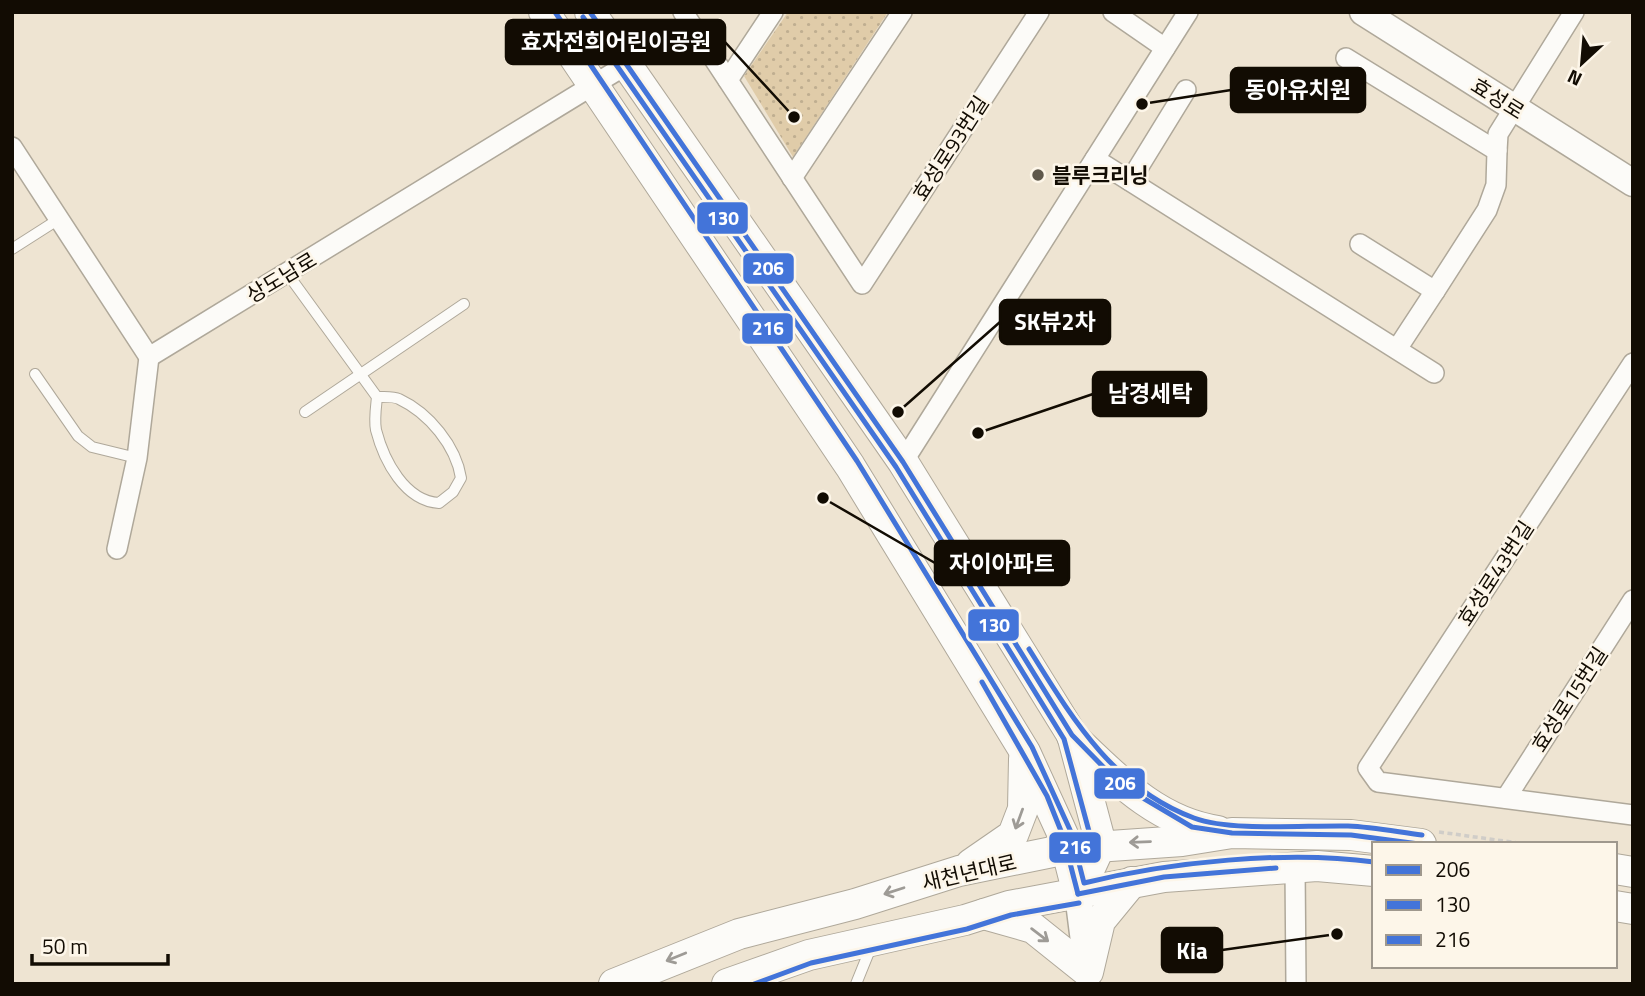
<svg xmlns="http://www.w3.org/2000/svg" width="1645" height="996" font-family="'Titillium Web','Noto Sans KR',sans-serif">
<defs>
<pattern id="grass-dots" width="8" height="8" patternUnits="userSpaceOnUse" patternTransform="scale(1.75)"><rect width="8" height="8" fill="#e0cca9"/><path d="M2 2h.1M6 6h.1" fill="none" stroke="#bfae90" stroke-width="1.8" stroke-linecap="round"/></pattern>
</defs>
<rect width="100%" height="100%" fill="#eee4d2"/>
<path fill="url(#grass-dots)" d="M788,12H888L793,157L744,76Z"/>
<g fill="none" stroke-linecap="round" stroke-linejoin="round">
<defs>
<g id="lane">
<path d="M12,249L59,219"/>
<path d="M287,273L377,397C383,397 393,396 399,399C429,413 456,446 461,478L453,492L439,503C405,501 384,461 376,430C374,420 376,407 377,397"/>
<path d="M35,374L78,436L92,447L137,458"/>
<path d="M305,412L464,304"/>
<path d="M856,984L871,947"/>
</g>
<g id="street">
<path d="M683,12L862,284L1039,12"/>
<path d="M1113,12L1165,48"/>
<path d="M1346,58L1497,151L1496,185L1487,210L1435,291L1360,244"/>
<path d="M728,80L773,12"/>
<path d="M12,147L149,357"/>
<path d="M1497,151L1498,134L1574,12"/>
<path d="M1095,159L1434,373"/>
<path d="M792,178L902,12"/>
<path d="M1130,181L1186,90"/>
<path d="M1397,349L1435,291"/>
<path d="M149,357L626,65"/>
<path d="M1633,363L1368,768L1378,782L1633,815"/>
<path d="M903,462L1188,12"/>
<path d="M117,549L137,458L149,357"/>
<path d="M1506,798L1633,600"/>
<path d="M1295,867L1296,984"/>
</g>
<g id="secondary">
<path d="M1363,12L1633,183"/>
<path d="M1078,894L1087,965"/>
</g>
<g id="primary">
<path d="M544,12L850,466L1025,752L1063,835L1078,894"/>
<path d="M590,12L903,462L1072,735L1101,844L1078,894"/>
<path d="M1072,736C1115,777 1156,822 1218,831"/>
<path d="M971,864L1013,835L1023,809L1024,759"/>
<path d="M1615,869L1633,872"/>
<path d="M1615,906L1633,909"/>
<path d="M984,914L1033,928L1088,972L1100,921L1132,882"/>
<path d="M614,984L739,934L855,904L959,871L1067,849L1182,841L1232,833L1351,835L1421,844"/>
<path d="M727,984L809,955L965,920L1009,906L1164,877L1317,866L1374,871"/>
</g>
</defs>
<use href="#lane" stroke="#afa89a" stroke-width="12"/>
<use href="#street" stroke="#afa89a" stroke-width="22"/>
<use href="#secondary" stroke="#afa89a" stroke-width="29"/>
<use href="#primary" stroke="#afa89a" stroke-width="32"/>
<path stroke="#d0cdc8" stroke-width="3.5" stroke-dasharray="5 3.5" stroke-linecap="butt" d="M1439,832L1526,844"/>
<use href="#lane" stroke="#fcfbf8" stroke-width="10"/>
<use href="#street" stroke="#fcfbf8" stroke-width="19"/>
<use href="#secondary" stroke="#fcfbf8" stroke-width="26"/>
<use href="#primary" stroke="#fcfbf8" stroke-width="30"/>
<defs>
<g id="bus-1">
<path d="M590,12L903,462L1072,735L1121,785L1192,827L1232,833L1351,835L1419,844"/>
<path d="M982,682L1047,796L1063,836L1078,894"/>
<path d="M1078,894L1164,877L1276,868"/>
</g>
<g id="bus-2">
<path d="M583,17L896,467L1064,739L1093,846"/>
<path d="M754,984L811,963L967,929L1011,915L1079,903"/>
</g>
<g id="bus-3">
<path d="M555,12L857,461L1032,747L1071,832L1084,883C1169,862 1287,850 1374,862"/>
<path d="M1029,649C1072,718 1113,788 1194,818C1232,832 1305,825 1348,826C1373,827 1398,832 1422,835"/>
</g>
</defs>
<use href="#bus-1" stroke="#fdf6e9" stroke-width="10"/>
<use href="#bus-2" stroke="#fdf6e9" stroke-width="10"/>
<use href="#bus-3" stroke="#fdf6e9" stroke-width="10"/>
<use href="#bus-1" stroke="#4374d9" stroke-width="5"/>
<use href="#bus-2" stroke="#4374d9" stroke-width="5"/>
<use href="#bus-3" stroke="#4374d9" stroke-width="5"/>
</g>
<defs><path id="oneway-shaft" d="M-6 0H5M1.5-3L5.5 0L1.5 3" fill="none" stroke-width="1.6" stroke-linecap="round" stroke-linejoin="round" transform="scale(1.75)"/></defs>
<g stroke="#9e9b96">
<use href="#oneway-shaft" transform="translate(1019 819) rotate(110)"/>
<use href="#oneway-shaft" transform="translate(1140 842) rotate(178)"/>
<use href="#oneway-shaft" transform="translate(894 891) rotate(162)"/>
<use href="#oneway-shaft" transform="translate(1040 935) rotate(37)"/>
<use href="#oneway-shaft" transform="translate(676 957) rotate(158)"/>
</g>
<circle fill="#5f584b" stroke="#fdf6e9" stroke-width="2.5" cx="1038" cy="175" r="7"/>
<g text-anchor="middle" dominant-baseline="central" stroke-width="5" stroke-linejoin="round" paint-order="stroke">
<g font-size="21" fill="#120c03" stroke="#fdf6e9">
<text transform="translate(1498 98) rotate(32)">효성로</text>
<text transform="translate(950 148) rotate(-57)">효성로93번길</text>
<text transform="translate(281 277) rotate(-31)">상도남로</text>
<text transform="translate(1495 573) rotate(-57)">효성로43번길</text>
<text transform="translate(1569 699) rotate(-57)">효성로15번길</text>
<text transform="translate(969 872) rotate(-13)">새천년대로</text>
</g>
<g font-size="21" font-weight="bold" fill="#120c03" stroke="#fdf6e9" text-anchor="start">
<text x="1052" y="175">블루크리닝</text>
</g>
</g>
<path fill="none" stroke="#120c03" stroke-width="2.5" d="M794 117L725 42M1142 104L1231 90M898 412L1000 322M978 433L1093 394M823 498L935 563M1337 934L1222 950"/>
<g fill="#120c03" stroke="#fdf6e9" stroke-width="2.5">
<circle cx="794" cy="117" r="7"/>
<circle cx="1142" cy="104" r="7"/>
<circle cx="898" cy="412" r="7"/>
<circle cx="978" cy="433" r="7"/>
<circle cx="823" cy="498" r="7"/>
<circle cx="1337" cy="934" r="7"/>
</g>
<g fill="#120c03" stroke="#120c03" stroke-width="2.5">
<rect x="506" y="20" width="219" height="44" rx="7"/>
<rect x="1231" y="68" width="134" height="44" rx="7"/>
<rect x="1000" y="300" width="110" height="44" rx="7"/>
<rect x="1093" y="372" width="113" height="44" rx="7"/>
<rect x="935" y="541" width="134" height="44" rx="7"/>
<rect x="1162" y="928" width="60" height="44" rx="7"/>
</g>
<g font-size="23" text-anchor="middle" font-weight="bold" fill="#fff">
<text x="616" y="50">효자전희어린이공원</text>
<text x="1298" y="98">동아유치원</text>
<text x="1055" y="330">SK뷰2차</text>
<text x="1150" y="402">남경세탁</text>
<text x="1002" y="572">자이아파트</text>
<text x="1192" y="959">Kia</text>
</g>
<g stroke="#fdf6e9" stroke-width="2.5">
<rect x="696" y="201" width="53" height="34" rx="7" fill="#4374d9"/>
<rect x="742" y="252" width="53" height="33" rx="7" fill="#4374d9"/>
<rect x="741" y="312" width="53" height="33" rx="7" fill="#4374d9"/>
<rect x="967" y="608" width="53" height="34" rx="7" fill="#4374d9"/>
<rect x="1093" y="767" width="53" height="33" rx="7" fill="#4374d9"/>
<rect x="1048" y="831" width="54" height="33" rx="7" fill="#4374d9"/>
</g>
<g font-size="19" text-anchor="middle" font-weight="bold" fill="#fff">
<text x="723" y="225">130</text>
<text x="768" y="275">206</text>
<text x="768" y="335">216</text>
<text x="994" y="632">130</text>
<text x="1120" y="790">206</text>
<text x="1075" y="854">216</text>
</g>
<rect width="1645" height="996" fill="none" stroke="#120c03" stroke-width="28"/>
<rect x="1372" y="842" width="245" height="126" fill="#fdf6e9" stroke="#9f988d" stroke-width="2"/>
<rect x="1386" y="865" width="35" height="10" fill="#4374d9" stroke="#9f988d" stroke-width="2"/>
<text x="1435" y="877" font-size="21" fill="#120c03">206</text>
<rect x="1386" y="900" width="35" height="10" fill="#4374d9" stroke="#9f988d" stroke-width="2"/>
<text x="1435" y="912" font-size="21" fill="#120c03">130</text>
<rect x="1386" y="935" width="35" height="10" fill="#4374d9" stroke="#9f988d" stroke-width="2"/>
<text x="1435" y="947" font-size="21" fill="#120c03">216</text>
<g transform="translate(1582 63) rotate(206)" stroke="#fdf6e9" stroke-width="5" paint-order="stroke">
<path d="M0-5L12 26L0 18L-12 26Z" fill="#120c03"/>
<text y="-10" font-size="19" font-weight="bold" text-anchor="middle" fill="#120c03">N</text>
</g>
<path d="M32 954v10h136v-10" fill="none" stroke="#120c03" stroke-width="3.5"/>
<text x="42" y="954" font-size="21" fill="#120c03" stroke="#fdf6e9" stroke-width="5" paint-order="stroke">50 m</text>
</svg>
